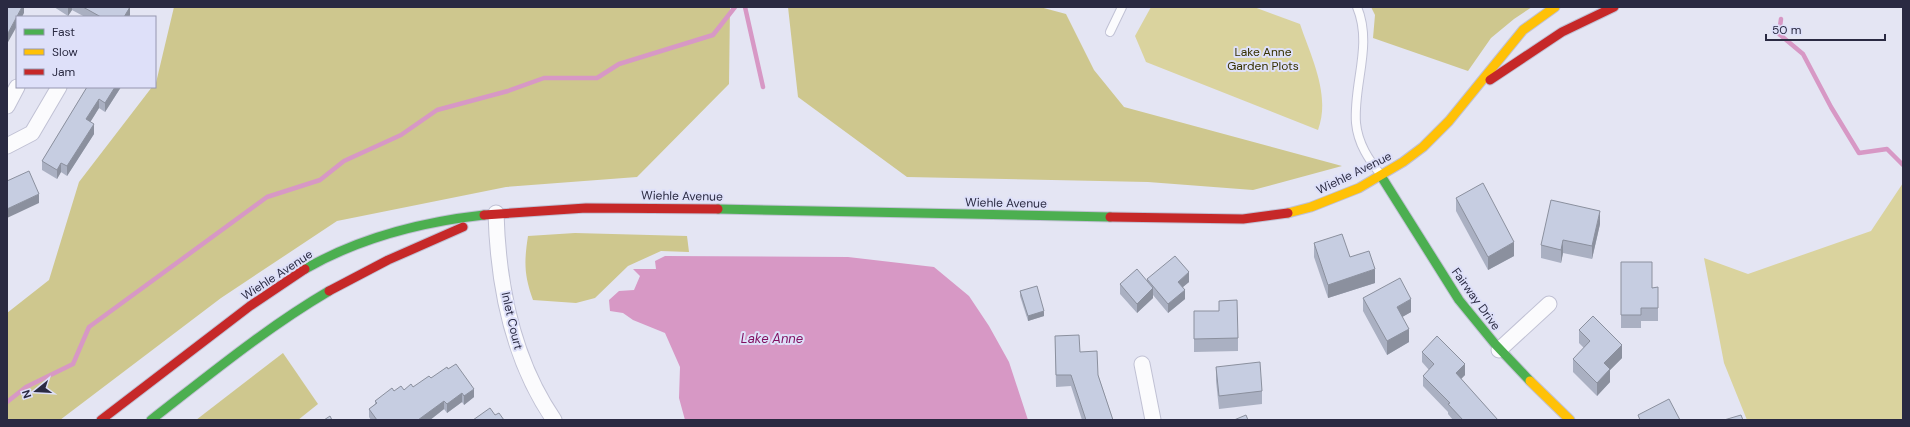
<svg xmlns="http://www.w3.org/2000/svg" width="1910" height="427" font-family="'DM Sans',sans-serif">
<rect width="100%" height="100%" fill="#e4e5f3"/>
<g fill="#dad39e">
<path d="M1151,7H1254L1300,24C1311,57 1331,95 1318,130L1146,62L1135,36Z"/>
<path d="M1903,183V420H1747L1724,363L1704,258L1748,274L1871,231Z"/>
</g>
<g fill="#cec78e">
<path d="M174,7H730L729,84L637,177L506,187L337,221L221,298L60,420H7V313L49,280L79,182L152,87H155Z"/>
<path d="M788,7H1040L1066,14L1094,70L1124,107L1342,166L1253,190L1148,182L907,177L798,97Z"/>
<path d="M1371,7H1532L1514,19L1491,38L1468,71L1373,38L1375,15Z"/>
<path d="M575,233L687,236L689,252L661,251L628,266L595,298L576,303L533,300C524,275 524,262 528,236Z"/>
<path d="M283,353L318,404L298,420H196Z"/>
</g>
<path fill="#d798c5" d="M665,256L848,257L934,267L969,296L989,326L1009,362L1028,420H685L679,398L680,367L665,333L633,320L623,313L610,311L609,300L619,291L634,290L640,276L633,269H656L655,261Z"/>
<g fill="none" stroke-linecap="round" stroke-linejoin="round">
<g stroke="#d798c5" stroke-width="4.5">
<path d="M745,7L763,87"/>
<path d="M1781,19L1779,34L1803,54L1831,107L1859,153L1887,149L1903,165"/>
<path d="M7,402L26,387L73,364L89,327L267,197L320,180L344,161L401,135L437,110L508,91L544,78H597L619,64L713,35L735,7"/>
</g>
<defs>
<g id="lane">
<path d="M1357,7C1373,45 1353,84 1356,123C1358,144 1369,160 1381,175"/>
<path d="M1110,32L1122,7"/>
</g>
<g id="street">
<path d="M7,106L17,87"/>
<path d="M7,146L32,133L59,87"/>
<path d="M496,213C498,285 512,359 554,420"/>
<path d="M1499,350L1549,304"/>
<path d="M1142,364L1153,420"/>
</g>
<g id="fast">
<path d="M1381,176L1459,300L1495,344L1530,381"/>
<path d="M718,209L1110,217"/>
<path d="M305,269C359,238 421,222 484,215"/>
<path d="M151,420C209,375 266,328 329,291"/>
</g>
<g id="slow">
<path d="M1288,213L1311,207L1359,188L1403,162L1423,147L1449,121L1523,30L1555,7"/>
<path d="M1530,381L1570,420"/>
</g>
<g id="jam">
<path d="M1490,80L1562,32L1614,7"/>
<path d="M484,215L586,208L718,209"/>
<path d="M1110,217L1243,219L1288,213"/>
<path d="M329,291L388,260L463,227"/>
<path d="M101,420L250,306L305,269"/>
</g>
</defs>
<use href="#lane" stroke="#c0c1d4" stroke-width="10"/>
<use href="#street" stroke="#c0c1d4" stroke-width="17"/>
<use href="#fast" stroke="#c0c1d4" stroke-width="11"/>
<use href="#slow" stroke="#c0c1d4" stroke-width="11"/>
<use href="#jam" stroke="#c0c1d4" stroke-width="11"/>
<use href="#lane" stroke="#fbfbfd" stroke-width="8"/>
<use href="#street" stroke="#fbfbfd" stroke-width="15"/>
<use href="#fast" stroke="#4caf50" stroke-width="9"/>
<use href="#slow" stroke="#ffc107" stroke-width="9"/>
<use href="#jam" stroke="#c62828" stroke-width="9"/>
</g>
<g fill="#aab0c2">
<path d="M54,7H130V15L129,17H85L72,10L68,16Z"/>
<path d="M87,87H121L105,112L99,108L90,122L94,134L67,176L61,172L57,179L42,170V161Z"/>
<path d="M1456,198L1514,256L1488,270L1456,211Z"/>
<path d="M1600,224L1592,259L1563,253L1561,263L1541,258V245Z"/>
<path d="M1314,243L1350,257L1375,283L1328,298L1314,257Z"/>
<path d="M1621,262L1652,288L1658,287V321H1641V328H1621Z"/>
<path d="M1147,279L1189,282L1183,287L1185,299L1168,313L1153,295V298L1137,313L1120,294V284L1147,282Z"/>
<path d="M1020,291L1044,316L1028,321L1020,296Z"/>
<path d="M1363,298L1411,312L1402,317L1409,342L1387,355L1363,311Z"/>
<path d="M1194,311L1238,338V351L1194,352Z"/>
<path d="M1579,330L1622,358L1610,370V382L1597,396L1573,372V359L1584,348L1579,343Z"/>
<path d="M1055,336L1080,352L1098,375L1113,420H1082L1071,386L1056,387Z"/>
<path d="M1422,352L1465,375L1461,379L1498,420H1453L1448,414V412L1423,386V376L1429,370L1422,362Z"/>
<path d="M1216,367L1262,391V404L1219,409L1216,381Z"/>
<path d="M448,369L474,397L464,405L462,402L447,413L444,409L430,420H371L369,417V409L375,404V401L394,391L404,390L413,387Z"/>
</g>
<g fill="#8b909e">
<path d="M22,7H24V13L22,17H17V26L7,44V35Z"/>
<path d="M68,7H72V10L68,16Z"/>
<path d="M130,7V15L129,17H124Z"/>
<path d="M115,87H121L105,112V103Z"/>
<path d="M99,99V108L86,129V119Z"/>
<path d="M94,124V134L67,176V166Z"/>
<path d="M61,163V172L57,179V170Z"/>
<path d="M39,194V203L7,218V209Z"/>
<path d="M1600,211V224L1592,259V246Z"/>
<path d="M1563,240V253L1561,263V250Z"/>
<path d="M1514,242V256L1488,270V257Z"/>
<path d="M1375,269V283L1328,298V285Z"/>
<path d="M1189,272V282L1178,291V282Z"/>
<path d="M1153,288V298L1137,313V304Z"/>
<path d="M1185,290V299L1168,313V304Z"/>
<path d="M1411,299V312L1397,320V307Z"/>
<path d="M1044,311V316L1028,321V316Z"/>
<path d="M1409,329V342L1387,355V341Z"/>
<path d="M1622,345V358L1610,370V382L1597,396V383L1604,363Z"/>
<path d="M1465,364V375L1456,384V373Z"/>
<path d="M474,389V397L464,405V396Z"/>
<path d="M462,393V402L447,413V404Z"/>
<path d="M444,401V409L430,420H418Z"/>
</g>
<g fill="#c6cde1" stroke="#8b909e">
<path d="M7,7H22L7,35Z"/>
<path d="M83,7H130L124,17H101Z"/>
<path d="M87,87H115L105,103L99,99L86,119L94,124L67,166L61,163L57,170L42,161Z"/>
<path d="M29,171L39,194L7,209V181Z"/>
<path d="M1483,183L1514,242L1488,257L1456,198Z"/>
<path d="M1551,200L1600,211L1592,246L1563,240L1561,250L1541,245Z"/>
<path d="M1342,234L1350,257L1369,251L1375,269L1328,285L1314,243Z"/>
<path d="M1175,256L1189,272L1178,282L1185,290L1168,304L1147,279Z"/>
<path d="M1621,262H1652V288L1658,287V308H1641V315H1621Z"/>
<path d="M1137,269L1153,288L1137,304L1120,284Z"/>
<path d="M1400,278L1411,299L1397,307L1409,329L1387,341L1363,298Z"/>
<path d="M1037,286L1044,311L1028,316L1020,291Z"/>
<path d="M1237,300L1238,338L1194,339V311H1219V301Z"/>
<path d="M1593,316L1622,345L1604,363L1610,369L1597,383L1573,359L1590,341L1579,330Z"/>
<path d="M1079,335L1080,352L1097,351L1098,375L1113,420H1086L1071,375H1056L1055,336Z"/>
<path d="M1437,336L1465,364L1456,373L1498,420H1463L1448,404L1450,403L1423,376L1434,364L1422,352Z"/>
<path d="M1260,362L1262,391L1219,396L1216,367Z"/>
<path d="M456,364L474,389L464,396L462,393L447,404L444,401L418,420H377L369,409L377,403L375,401L392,388L394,391L401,386L404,390L411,384L413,387L429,376L431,378L447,367L448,369Z"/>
<path d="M1669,399L1680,420H1640L1638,415Z"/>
<path d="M490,408L495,415L499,413L504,420H473Z"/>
<path d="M1246,415L1248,420H1234Z"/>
<path d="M1741,415L1743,420H1724Z"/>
<path d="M330,416L332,420H324Z"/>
</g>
<g text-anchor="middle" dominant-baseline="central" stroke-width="4" stroke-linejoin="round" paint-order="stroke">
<g font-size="12" fill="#363000" stroke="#dee0f9">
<text x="1263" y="52">Lake Anne<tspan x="1263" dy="14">Garden Plots</tspan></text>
</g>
<g font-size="12" fill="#2a2a42" stroke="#dee0f9">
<text transform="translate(1354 173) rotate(-26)">Wiehle Avenue</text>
<text transform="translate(682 196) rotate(1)">Wiehle Avenue</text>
<text transform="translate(1006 203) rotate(1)">Wiehle Avenue</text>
<text transform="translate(277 275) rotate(-33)">Wiehle Avenue</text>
<text transform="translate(1476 299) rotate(54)">Fairway Drive</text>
<text transform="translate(512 321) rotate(77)">Inlet Court</text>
</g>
<g font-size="13" font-style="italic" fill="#801061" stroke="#dee0f9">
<text x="772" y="338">Lake Anne</text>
</g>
</g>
<rect width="1910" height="427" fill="none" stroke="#2a2a42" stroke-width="16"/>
<rect x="16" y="16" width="140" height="72" fill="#dee0f9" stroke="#9697b0"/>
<rect x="24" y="29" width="20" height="6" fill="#4caf50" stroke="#9697b0"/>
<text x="52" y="36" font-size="12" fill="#2a2a42">Fast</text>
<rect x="24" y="49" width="20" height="6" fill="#ffc107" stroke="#9697b0"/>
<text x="52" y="56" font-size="12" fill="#2a2a42">Slow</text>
<rect x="24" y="69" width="20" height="6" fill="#c62828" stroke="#9697b0"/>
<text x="52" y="76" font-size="12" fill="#2a2a42">Jam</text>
<g transform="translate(36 391) rotate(252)" stroke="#dee0f9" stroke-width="3" paint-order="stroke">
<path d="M0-3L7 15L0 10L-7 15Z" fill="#2a2a42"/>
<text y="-6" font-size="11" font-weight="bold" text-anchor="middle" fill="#2a2a42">N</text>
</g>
<path d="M1766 34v6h119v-6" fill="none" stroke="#2a2a42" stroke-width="2"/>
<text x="1772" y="34" font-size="12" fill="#2a2a42" stroke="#dee0f9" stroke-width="3" paint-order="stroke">50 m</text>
</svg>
